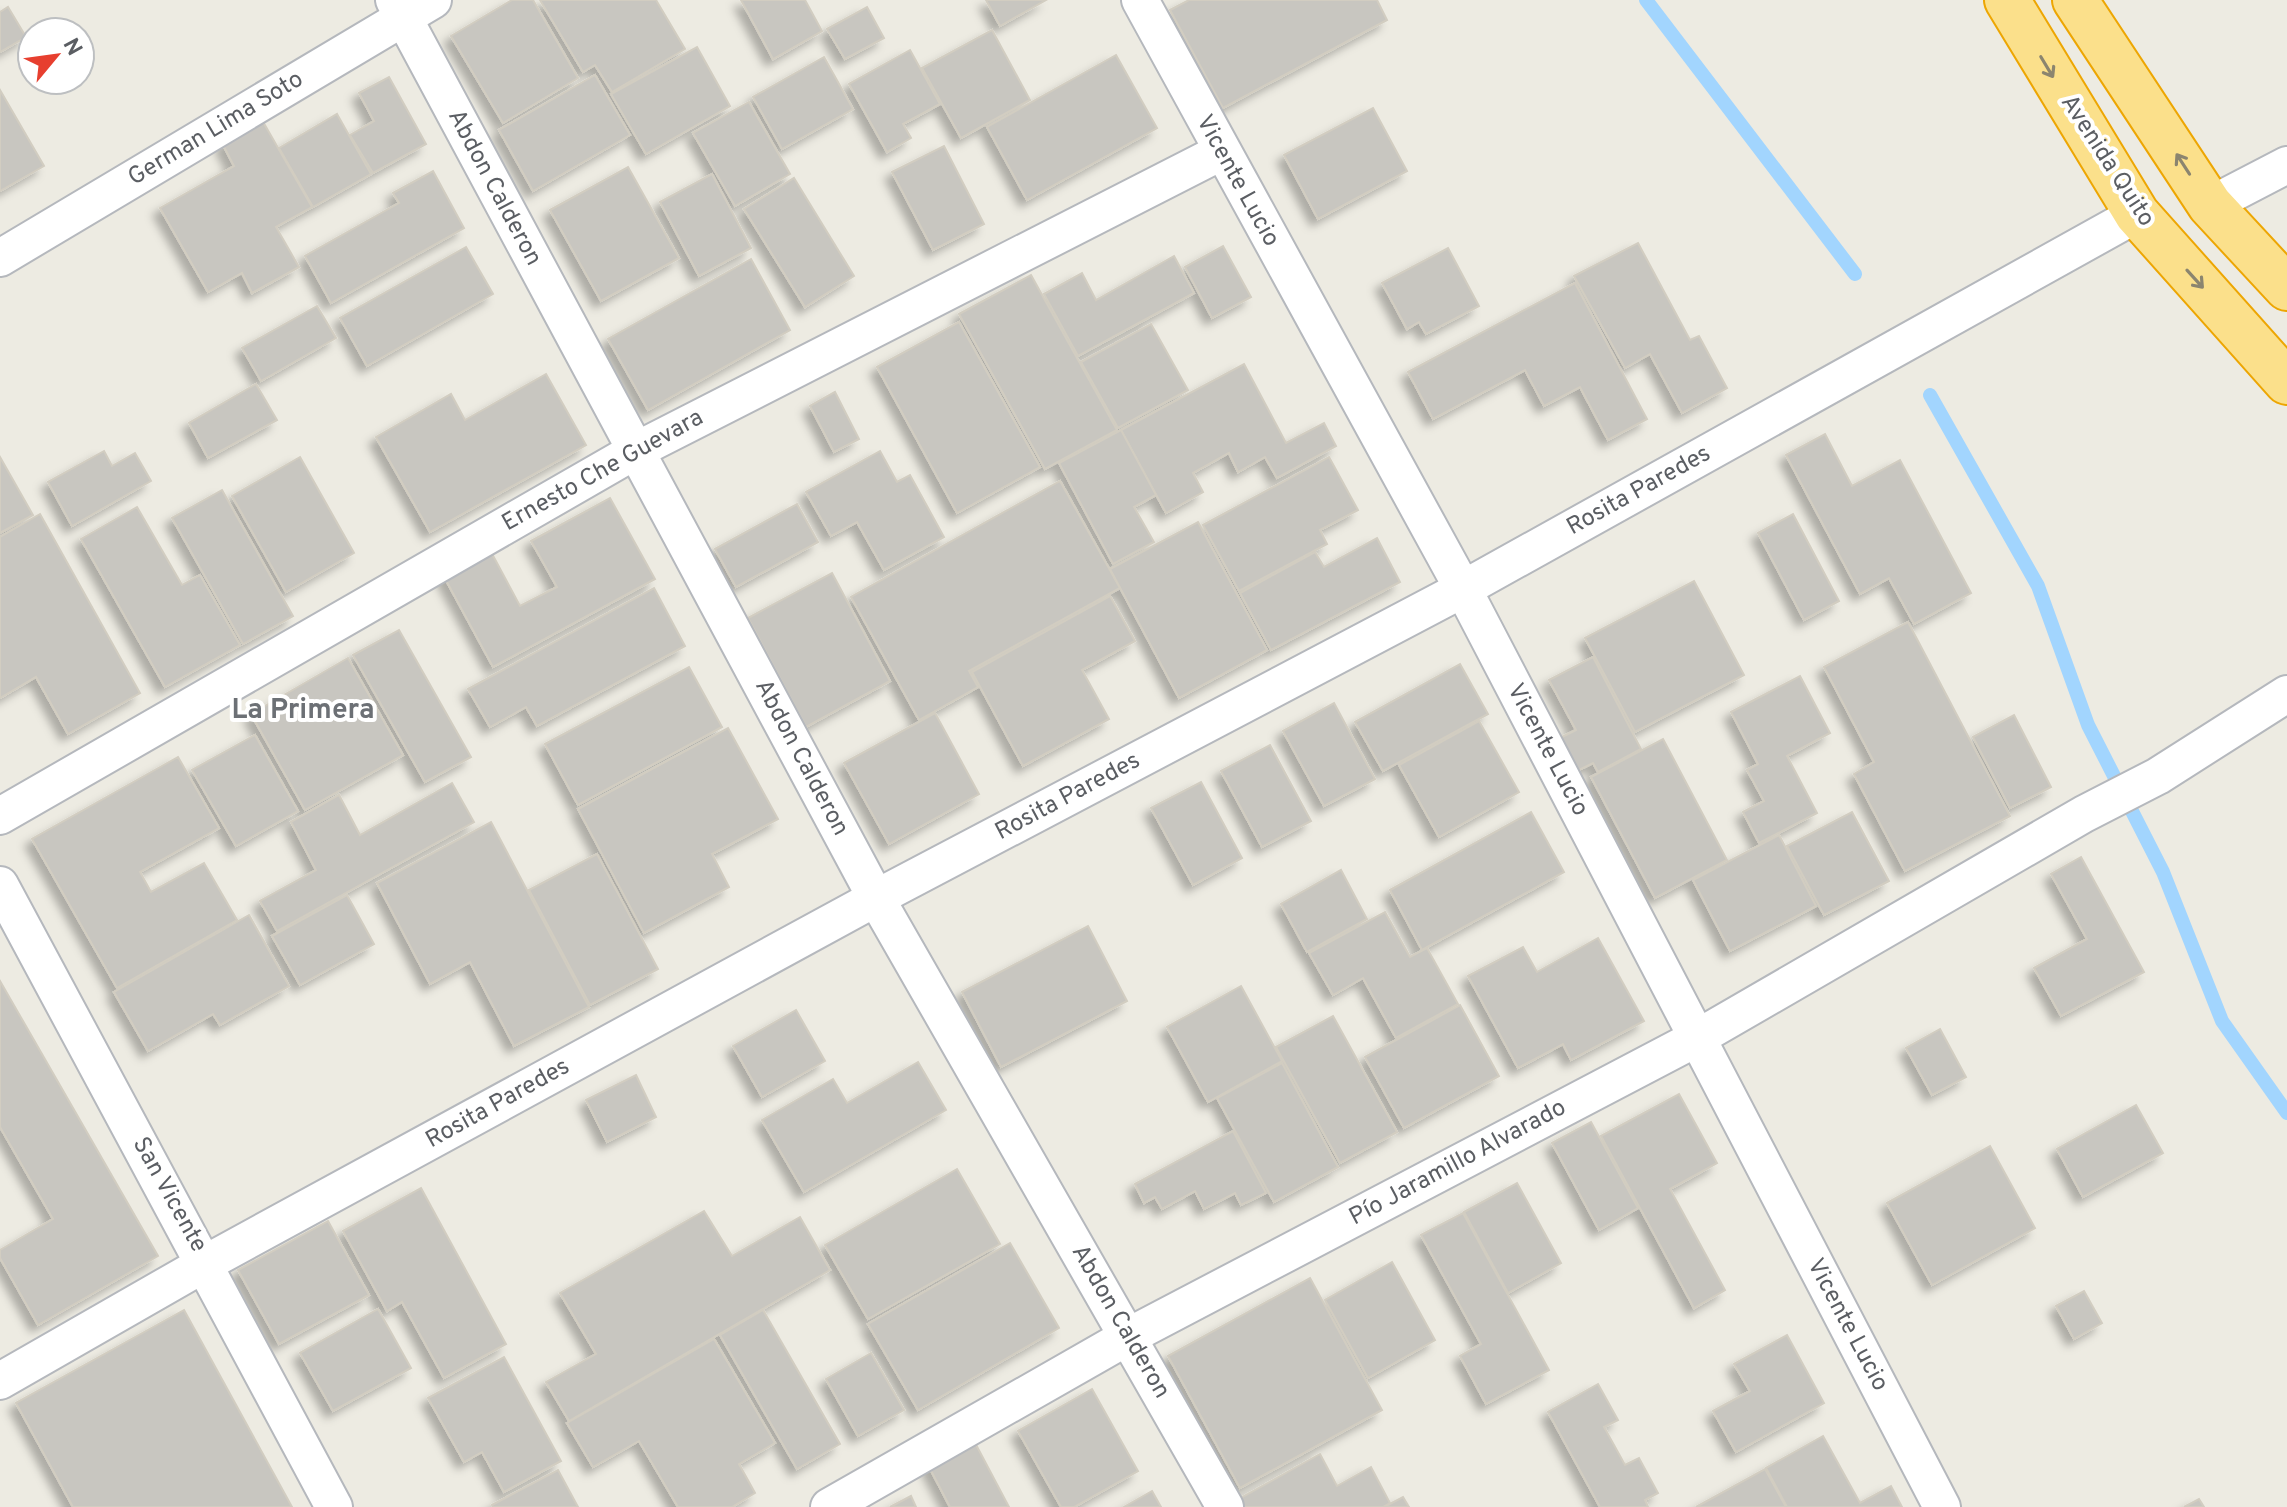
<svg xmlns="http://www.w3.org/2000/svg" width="2287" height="1507" font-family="Overpass,sans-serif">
<defs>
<filter id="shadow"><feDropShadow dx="-7" dy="7" stdDeviation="4" flood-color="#0004"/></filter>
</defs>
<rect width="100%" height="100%" fill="#edebe2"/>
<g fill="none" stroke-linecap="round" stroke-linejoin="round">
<g stroke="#a2d5fe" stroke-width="14">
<path d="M1646,0L1855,274"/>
<path d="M1930,395L2038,586L2088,725L2163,872L2222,1021L2287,1113"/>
</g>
</g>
<g fill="#c8c6c0" stroke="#d2cdc1" stroke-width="2" filter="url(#shadow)">
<path d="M512,0H533L578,78L503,123L451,36Z"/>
<path d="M540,0H656L685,49L612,92L595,65L583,72Z"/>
<path d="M741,0H805L822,31L773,59Z"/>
<path d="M986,0H1046L1000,26Z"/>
<path d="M1189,0H1377L1387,20L1223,108L1170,10Z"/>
<path d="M8,7L26,37L0,52V12Z"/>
<path d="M867,7L884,38L845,59L827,29Z"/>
<path d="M992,30L1030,100L961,138L922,68Z"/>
<path d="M697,47L730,106L646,154L611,94Z"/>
<path d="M910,50L940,104L903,124L911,138L887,152L849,84Z"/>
<path d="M1116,55L1157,128L1027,200L987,127Z"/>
<path d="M824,57L853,109L782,149L753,97Z"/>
<path d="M595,75L630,135L533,191L499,130Z"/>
<path d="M389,77L426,144L373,173L350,135L374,121L359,93Z"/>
<path d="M0,90L44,166L0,191Z"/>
<path d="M749,102L790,174L735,206L693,133Z"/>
<path d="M1373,108L1407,171L1318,219L1284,155Z"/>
<path d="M337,114L371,174L313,207L279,148Z"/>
<path d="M262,120L312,207L276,227L299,267L252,293L242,273L208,292L160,208L234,166L222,143Z"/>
<path d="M944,146L984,224L933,250L892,172Z"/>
<path d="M628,167L679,258L601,301L550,210Z"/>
<path d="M433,171L464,228L331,303L305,256L399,203L393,193Z"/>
<path d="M712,174L751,248L699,276L660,202Z"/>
<path d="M794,178L854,276L805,307L744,209Z"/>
<path d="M1638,243L1690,340L1699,336L1727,388L1682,413L1650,354L1625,368L1574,276Z"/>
<path d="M1223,246L1251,297L1212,318L1185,267Z"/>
<path d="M466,247L493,294L367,366L340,318Z"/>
<path d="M1448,248L1479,306L1426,334L1419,322L1407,329L1382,283Z"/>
<path d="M1174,256L1194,293L1078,356L1044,294L1082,273L1096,300Z"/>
<path d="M751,259L790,330L648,410L608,339Z"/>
<path d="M1031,275L1117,430L1045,469L959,314Z"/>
<path d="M1575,283L1647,419L1608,440L1580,387L1544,406L1525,370L1433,419L1408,372Z"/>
<path d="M317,306L336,338L261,381L242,348Z"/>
<path d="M959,322L1040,467L957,513L877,367Z"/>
<path d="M1151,324L1188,390L1118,428L1081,362Z"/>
<path d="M1244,364L1286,443L1324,423L1336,446L1277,478L1265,457L1238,472L1229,453L1193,473L1203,492L1166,513L1121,430Z"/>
<path d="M546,374L586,445L430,532L376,437L451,394L465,420Z"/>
<path d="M256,384L277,420L208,458L189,423Z"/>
<path d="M835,392L859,439L834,452L810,406Z"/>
<path d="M1121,430L1156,495L1134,507L1154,542L1113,564L1059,463Z"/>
<path d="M1825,434L1852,486L1900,460L1971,593L1914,624L1889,578L1860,594L1786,455Z"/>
<path d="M104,451L112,466L135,453L151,481L72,526L48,482Z"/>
<path d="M880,451L897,482L910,475L944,537L884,570L857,522L831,536L806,492Z"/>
<path d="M0,457L33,515L0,533Z"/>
<path d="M300,457L354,553L286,592L232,496Z"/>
<path d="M1329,457L1358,510L1320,530L1327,544L1239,591L1203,525Z"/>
<path d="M1060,481L1120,588L969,671L978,687L919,720L851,597Z"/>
<path d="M222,490L293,616L243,644L172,518Z"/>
<path d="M610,498L655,579L493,667L442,573L489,548L520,606L557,587L531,541Z"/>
<path d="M797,504L818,542L736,587L715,549Z"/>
<path d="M137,507L182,585L200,575L240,645L165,687L81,539Z"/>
<path d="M40,514L140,693L68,734L36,677L0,698V537Z"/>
<path d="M1793,514L1839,601L1804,620L1758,533Z"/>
<path d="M1198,522L1267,650L1179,698L1110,569Z"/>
<path d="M1377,538L1400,582L1271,650L1240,593L1315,552L1324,567Z"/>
<path d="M832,573L890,681L806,727L748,618Z"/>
<path d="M1694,581L1744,675L1635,732L1585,638Z"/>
<path d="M654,588L685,646L537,726L526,707L490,727L468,689Z"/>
<path d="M1110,596L1135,641L1082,670L1109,719L1023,766L972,672Z"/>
<path d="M1908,622L2010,816L1905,871L1854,774L1874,762L1824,667Z"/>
<path d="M399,630L471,757L425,782L353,655Z"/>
<path d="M1593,657L1641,749L1598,772L1593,763L1577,771L1560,738L1576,730L1549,680Z"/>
<path d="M348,658L403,755L305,810L251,714Z"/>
<path d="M1460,664L1488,714L1383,771L1355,722Z"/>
<path d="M689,667L722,727L578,805L545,744Z"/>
<path d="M1800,676L1830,733L1787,756L1817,813L1759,843L1743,812L1764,801L1747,770L1758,764L1731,712Z"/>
<path d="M1334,703L1375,779L1324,806L1283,731Z"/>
<path d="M935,713L979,794L889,844L844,763Z"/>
<path d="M2014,715L2051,787L2010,808L1973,737Z"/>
<path d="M1479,721L1519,792L1439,837L1399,765Z"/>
<path d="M728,728L778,819L712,854L729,887L644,933L578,809Z"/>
<path d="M255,735L298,811L236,846L192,770Z"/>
<path d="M1663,739L1727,860L1655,898L1591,777Z"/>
<path d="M1270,745L1311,821L1262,847L1221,771Z"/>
<path d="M178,757L219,828L140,872L151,892L204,863L237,920L117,988L32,839Z"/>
<path d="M1201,782L1242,858L1193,885L1151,808Z"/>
<path d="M452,783L474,822L277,931L260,901L316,870L291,822L339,795L360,835Z"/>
<path d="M1531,812L1564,872L1422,950L1390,890Z"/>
<path d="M1852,812L1889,881L1824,915L1787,846Z"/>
<path d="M491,822L589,1007L514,1046L470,962L430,984L377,883Z"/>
<path d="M1779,835L1816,906L1730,951L1693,880Z"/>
<path d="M597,854L658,969L590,1005L529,890Z"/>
<path d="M2081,857L2144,972L2061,1016L2034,968L2087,939L2051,874Z"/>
<path d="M1341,870L1367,919L1307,952L1281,904Z"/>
<path d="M347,895L374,944L300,985L272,936Z"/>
<path d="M1385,912L1410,957L1427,948L1458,1004L1396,1038L1363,978L1333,995L1309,953Z"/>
<path d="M249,915L289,986L220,1025L213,1014L148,1051L114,992Z"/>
<path d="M1088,926L1127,1001L1001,1067L962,992Z"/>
<path d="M1598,938L1644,1021L1571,1060L1563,1044L1518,1068L1468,976L1523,947L1537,972Z"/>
<path d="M0,981L158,1256L38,1325L0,1258V1250L53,1219L0,1127Z"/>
<path d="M1241,986L1282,1061L1208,1102L1167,1027Z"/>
<path d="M1460,1005L1499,1076L1404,1128L1365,1057Z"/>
<path d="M796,1010L825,1061L762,1097L733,1046Z"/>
<path d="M1333,1016L1397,1132L1340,1163L1276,1047Z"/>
<path d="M1940,1029L1966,1077L1932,1095L1906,1048Z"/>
<path d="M918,1062L946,1110L804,1192L762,1120L833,1079L847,1103Z"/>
<path d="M1282,1063L1338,1167L1274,1202L1217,1098Z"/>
<path d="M636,1075L656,1117L607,1142L586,1100Z"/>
<path d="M1679,1094L1717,1163L1670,1189L1725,1290L1694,1308L1601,1136Z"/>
<path d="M2136,1105L2163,1153L2083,1197L2057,1149Z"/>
<path d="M1591,1122L1638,1208L1599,1230L1552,1143Z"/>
<path d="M1233,1131L1266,1193L1241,1205L1235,1193L1204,1209L1195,1191L1162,1209L1155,1197L1144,1203L1135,1184Z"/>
<path d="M1990,1146L2035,1228L1932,1285L1887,1203Z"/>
<path d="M957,1169L1000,1244L868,1319L825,1245Z"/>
<path d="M1517,1183L1561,1263L1508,1293L1464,1212Z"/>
<path d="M421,1188L506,1344L444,1378L402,1302L387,1311L343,1231Z"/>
<path d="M704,1211L732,1256L800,1217L830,1270L569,1421L546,1382L596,1354L560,1293Z"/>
<path d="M1463,1213L1549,1370L1486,1404L1460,1356L1481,1344L1421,1235Z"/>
<path d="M328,1221L369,1295L279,1344L238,1270Z"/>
<path d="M1010,1243L1059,1328L918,1410L868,1324Z"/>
<path d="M1392,1262L1435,1340L1368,1378L1325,1300Z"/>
<path d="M1310,1278L1382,1410L1240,1488L1168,1356Z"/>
<path d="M2084,1291L2102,1323L2074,1339L2056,1306Z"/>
<path d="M378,1309L411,1368L333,1411L300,1353Z"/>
<path d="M184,1310L292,1507H73L16,1403Z"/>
<path d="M763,1310L840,1444L797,1469L720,1335Z"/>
<path d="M1787,1335L1824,1403L1736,1452L1713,1411L1750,1391L1734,1364Z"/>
<path d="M714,1339L775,1443L739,1464L755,1493L732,1507H678L639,1441L593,1467L567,1423Z"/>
<path d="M871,1353L904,1410L858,1436L826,1379Z"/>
<path d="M504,1357L561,1461L504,1492L482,1452L464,1462L428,1398Z"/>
<path d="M1598,1384L1618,1420L1604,1427L1625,1465L1639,1458L1658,1493L1645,1500L1648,1507H1600L1548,1412Z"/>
<path d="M1092,1389L1138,1471L1074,1507H1061L1018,1431Z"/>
<path d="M1823,1436L1860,1503L1891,1486L1902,1507H1787L1766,1468Z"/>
<path d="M973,1439L1009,1507H950L927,1463Z"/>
<path d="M1320,1454L1337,1486L1371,1467L1390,1503L1383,1507H1243L1239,1499Z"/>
<path d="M1765,1469L1786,1507H1696Z"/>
<path d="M558,1470L578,1507H493L492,1505Z"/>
<path d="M1152,1491L1161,1507H1124Z"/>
<path d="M911,1496L916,1507H890Z"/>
<path d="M1403,1497L1409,1507H1384Z"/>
<path d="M2199,1499L2204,1507H2184Z"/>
</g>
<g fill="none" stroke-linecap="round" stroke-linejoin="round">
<defs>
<g id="street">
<path d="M394,0L876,898L1225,1507"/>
<path d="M1140,0L1463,589L1942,1507"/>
<path d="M2210,205L2287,165"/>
<path d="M0,258L433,0"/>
<path d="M0,816L635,451L1221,152"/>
<path d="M0,885L334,1507"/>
<path d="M0,1381L206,1263L876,898L1463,589L2137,214"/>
<path d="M829,1507L1129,1336L1697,1038L2084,814L2158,776L2287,694"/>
</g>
<g id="highway">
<path d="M2007,0L2137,214L2287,382"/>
<path d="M2075,0L2210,205L2287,288"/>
</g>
</defs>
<use href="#street" stroke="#b5b8bd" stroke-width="40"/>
<use href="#highway" stroke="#eda603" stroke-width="48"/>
<use href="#street" stroke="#fff" stroke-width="36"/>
<use href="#highway" stroke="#fbe08b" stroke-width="44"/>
</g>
<defs><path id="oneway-shaft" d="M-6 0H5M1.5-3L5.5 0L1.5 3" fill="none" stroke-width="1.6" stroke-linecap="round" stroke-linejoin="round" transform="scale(2)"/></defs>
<g stroke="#8b856f">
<use href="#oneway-shaft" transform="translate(2047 67) rotate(59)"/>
<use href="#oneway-shaft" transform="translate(2183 164) rotate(-123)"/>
<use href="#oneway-shaft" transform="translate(2195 279) rotate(48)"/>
</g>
<g text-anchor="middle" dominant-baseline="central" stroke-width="8" stroke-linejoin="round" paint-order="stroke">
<g font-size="24" fill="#5b5e63" stroke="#fff">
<text transform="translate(216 129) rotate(-31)">German Lima Soto</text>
<text transform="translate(2107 161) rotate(57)">Avenida Quito</text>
<text transform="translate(1237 181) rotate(61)">Vicente Lucio</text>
<text transform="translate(494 188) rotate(62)">Abdon Calderon</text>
<text transform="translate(603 471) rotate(-29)">Ernesto Che Guevara</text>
<text transform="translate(1639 491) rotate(-29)">Rosita Paredes</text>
<text transform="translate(1547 750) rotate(62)">Vicente Lucio</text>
<text transform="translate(801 758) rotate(62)">Abdon Calderon</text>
<text transform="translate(1068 797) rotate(-28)">Rosita Paredes</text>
<text transform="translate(498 1104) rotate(-29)">Rosita Paredes</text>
<text transform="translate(1458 1163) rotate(-28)">Pío Jaramillo Alvarado</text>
<text transform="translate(169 1195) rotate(61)">San Vicente</text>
<text transform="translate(1120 1322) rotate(60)">Abdon Calderon</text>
<text transform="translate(1847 1325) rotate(62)">Vicente Lucio</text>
</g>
<g font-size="28" font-weight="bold" fill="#6c7075" stroke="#fff">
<text x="303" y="711">La Primera</text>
</g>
</g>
<g transform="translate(56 56) rotate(61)"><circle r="38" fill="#ffffff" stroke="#bdbfc1" stroke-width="2"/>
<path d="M0-6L14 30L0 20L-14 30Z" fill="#e73f2f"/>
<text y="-12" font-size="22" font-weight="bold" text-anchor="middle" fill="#5b5e63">N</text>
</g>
</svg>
